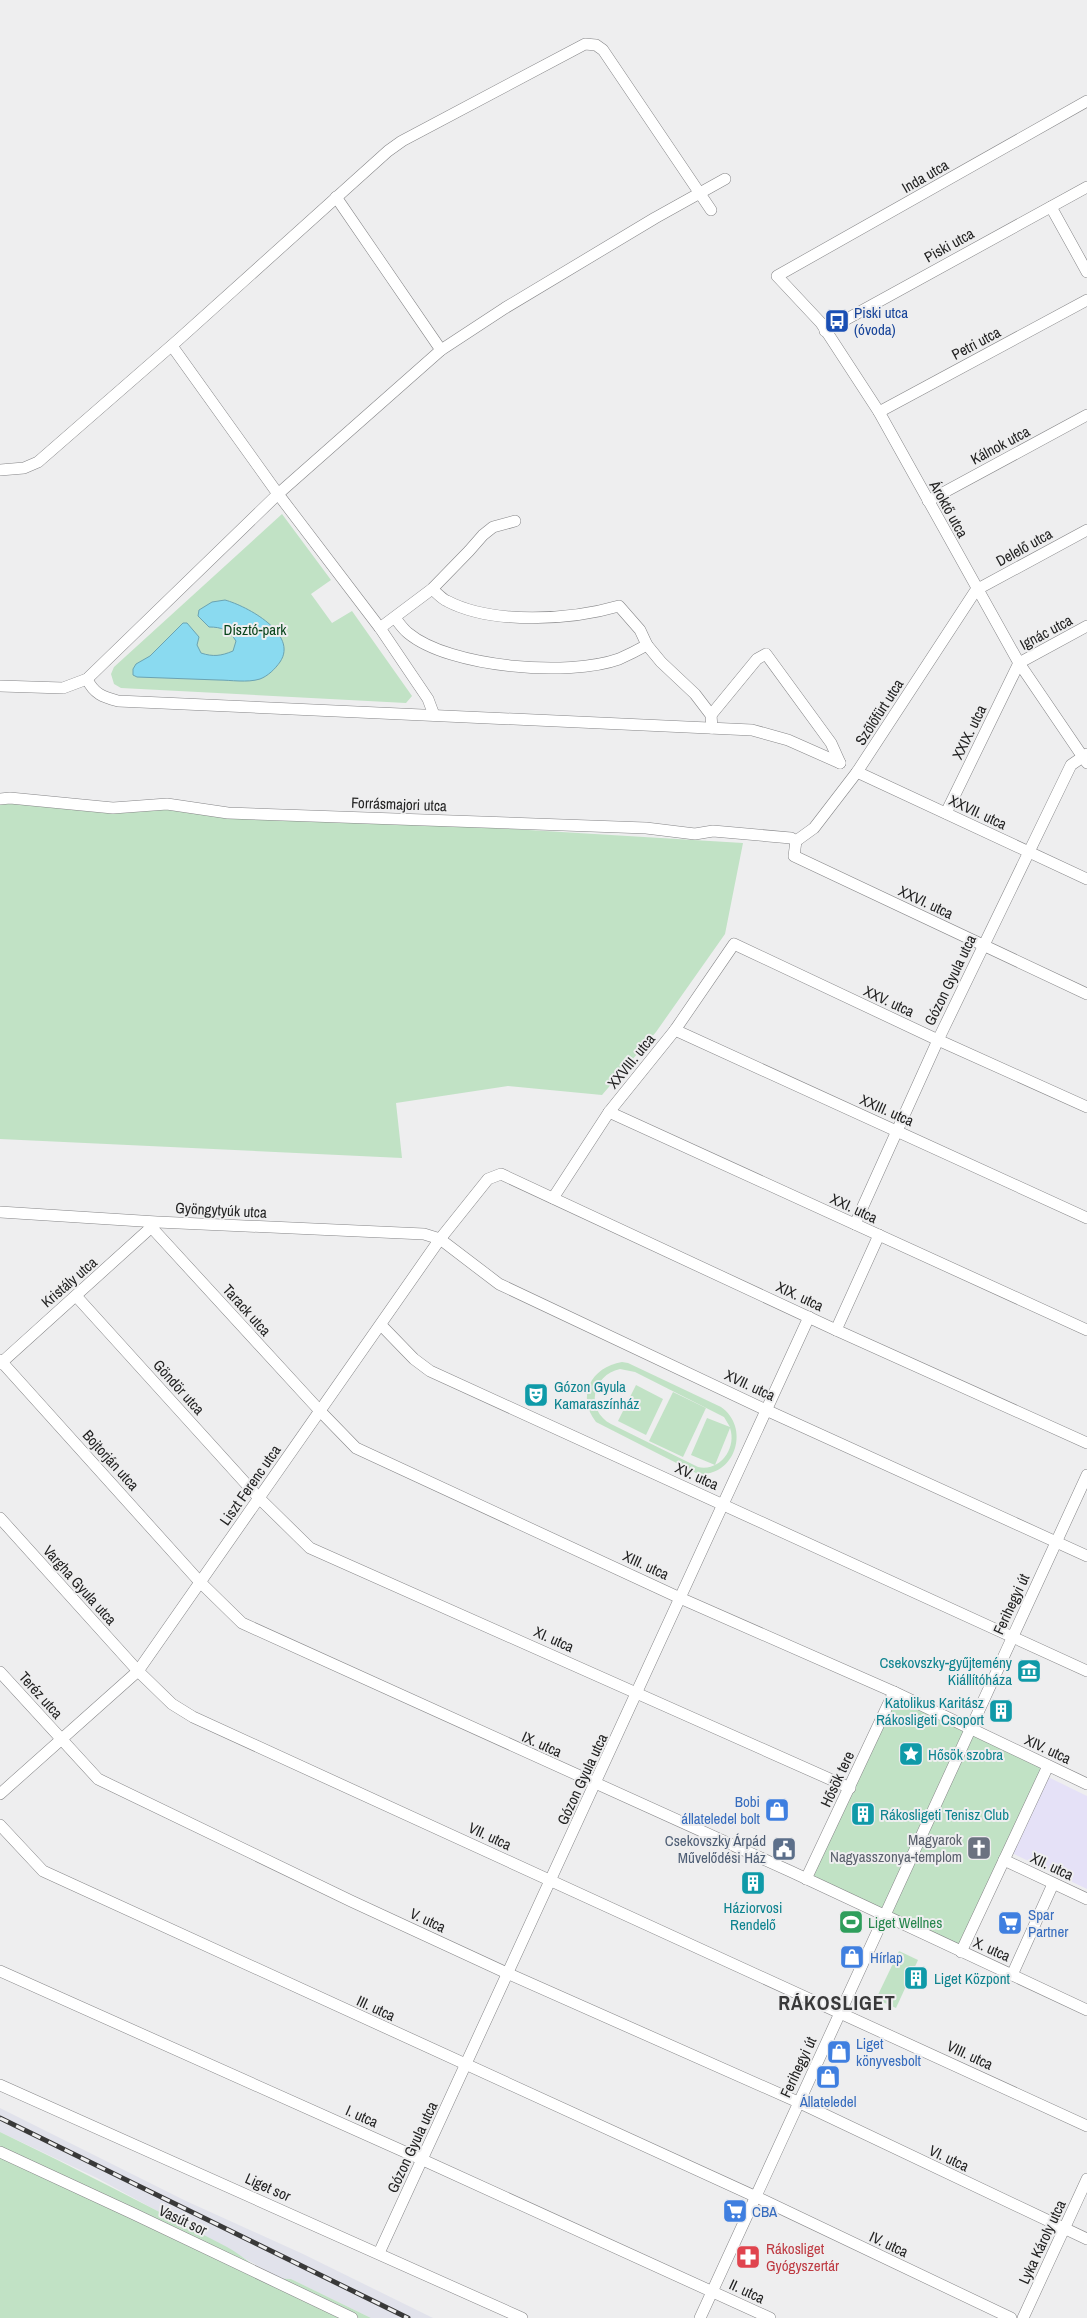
<svg xmlns="http://www.w3.org/2000/svg" width="1087" height="2318" font-family="'Archivo Narrow',sans-serif">
<rect width="100%" height="100%" fill="#eeeeef"/>
<path fill="#e1e2eb" d="M0,2108L186,2201L303,2254L433,2318H371L291,2279H282L97,2178L0,2132Z"/>
<path fill="#e5e1f7" d="M1048,1777L1087,1796V1889L1012,1853Z"/>
<g fill="#c1e2c5" fill-rule="evenodd">
<path d="M282,514L331,580L311,594L332,623L352,611L412,696L406,703L121,688L114,684L111,674L114,667Z"/>
<path d="M0,798L743,843L725,934L656,1032L602,1095L508,1086L396,1103L402,1158L0,1139Z"/>
<path d="M622,1362L628,1363L721,1407C751,1428 735,1477 698,1474L596,1422C576,1396 591,1367 622,1362ZM620,1369L635,1372L724,1417L730,1427L707,1418L691,1455L715,1465L730,1428C737,1448 720,1472 698,1467L611,1424C585,1410 592,1375 620,1369Z"/>
<path d="M636,1385L663,1399L646,1435L618,1421Z"/>
<path d="M673,1392L706,1408L683,1457L649,1441Z"/>
<path d="M894,1692L1048,1766L961,1952L806,1879Z"/>
<path d="M899,1951L918,1960L896,2008L876,1999Z"/>
<path d="M0,2132C77,2169 152,2208 227,2247C247,2258 267,2280 291,2279L371,2318H0Z"/>
</g>
<path fill="#8adaf0" stroke="#6ba3b2" d="M225,600C247,606 299,634 280,662C275,669 268,676 260,679C247,683 231,680 218,680C191,679 164,678 137,677L133,675V669L136,664L150,656L183,623H187L199,637L197,645L201,653C213,657 221,656 233,651L236,641C229,630 222,627 209,627L198,616L199,610L212,602Z"/>
<g fill="none" stroke-linecap="round" stroke-linejoin="round">
<defs>
<g id="minor">
<path d="M1087,101L777,276L821,323L879,412L1019,663L1087,763"/>
<path d="M336,197L441,350"/>
<path d="M1051,207L1087,272"/>
<path d="M825,331L1087,187"/>
<path d="M172,346L278,494L380,628L428,699L434,715"/>
<path d="M879,412L1087,300"/>
<path d="M0,470L24,468L38,462L178,340L388,151L402,141L585,44L596,45L603,50L711,210"/>
<path d="M928,501L1087,415"/>
<path d="M432,589C437,593 442,599 447,601C493,625 571,620 619,606L640,630L647,645L661,662L695,694L711,715L712,728"/>
<path d="M395,618C399,623 403,629 408,633C450,668 569,677 619,659C628,655 638,650 647,645"/>
<path d="M380,628L432,589L469,551L483,535L493,527L515,521"/>
<path d="M87,679C94,694 103,697 118,701L752,730L788,740L840,763"/>
<path d="M0,686L63,688L87,679L278,494L441,350L505,308L655,218L725,179"/>
<path d="M711,715L757,659L766,654L831,743L840,763"/>
<path d="M857,772L1087,879"/>
<path d="M0,799L10,798L113,808L167,804L228,813L646,828L695,834L713,831L791,838L796,841"/>
<path d="M946,813L1019,663L1087,626"/>
<path d="M796,841L814,828L857,772L976,590L1087,530"/>
<path d="M796,841L794,856L1087,994"/>
<path d="M675,1030L1087,1218"/>
<path d="M609,1112L1087,1330"/>
<path d="M553,1198L609,1112L675,1030L734,944L938,1040L1087,1107"/>
<path d="M0,1212L157,1222L424,1234L440,1239L499,1284L766,1410L1087,1556"/>
<path d="M855,1224L938,1040L1071,765L1087,754"/>
<path d="M153,1229L320,1411L356,1448L680,1598L894,1692L1087,1784"/>
<path d="M76,1296L259,1498L310,1548L850,1788"/>
<path d="M381,1325L414,1359L430,1371L1087,1671"/>
<path d="M836,1330L879,1235"/>
<path d="M0,1360L199,1581L242,1623L792,1872L1087,2010"/>
<path d="M0,1364L156,1223"/>
<path d="M0,1518L138,1671L172,1704L193,1717L1087,2126"/>
<path d="M0,1672L98,1779L351,1901L509,1974L798,2102L1087,2239"/>
<path d="M0,1794L138,1671L440,1239L488,1179L501,1174L836,1330L1087,1443"/>
<path d="M0,1825L43,1871L763,2200L1011,2318"/>
<path d="M1004,1860L1087,1899"/>
<path d="M806,1879L894,1692"/>
<path d="M961,1952L1048,1766"/>
<path d="M0,1971L423,2160L770,2318"/>
<path d="M1012,1975L1053,1884"/>
<path d="M0,2085L522,2318"/>
<path d="M0,2152L134,2214L352,2318"/>
<path d="M379,2253L809,1317"/>
<path d="M700,2318L1087,1475"/>
<path d="M1023,2318L1087,2179"/>
</g>
</defs>
<use href="#minor" stroke="#858587" stroke-width="12"/>
<use href="#minor" stroke="#fff" stroke-width="11"/>
<defs>
<path id="rail" d="M0,2118L408,2318"/>
</defs>
<use href="#rail" stroke="#393939" stroke-width="5"/>
<use href="#rail" stroke="#eeeeef" stroke-width="3" stroke-dasharray="9" stroke-linecap="butt"/>
</g>
<defs>
<symbol id="bus-square" viewBox="-11 -11 22 22"><rect x="-9" y="-9" width="18" height="18" rx="4" fill="#1a4fb4" stroke="#eeeeef"/><path d="M-5-6H5V4H4V6H2V4H-2V6H-4V4H-5ZM-3.5-4V0h7V-4ZM-3.5 1.2v1.5H-2V1.2ZM2 1.2v1.5H3.5V1.2Z" fill="#fff"/></symbol>
<symbol id="theatre-square" viewBox="-11 -11 22 22"><rect x="-9" y="-9" width="18" height="18" rx="4" fill="#0f9aa8" stroke="#eeeeef"/><path d="M-5-5.5Q0-4 5-5.5V0Q5 5 0 6Q-5 5-5 0ZM-3.3-2.5H-1v1.5H-3.3ZM1-2.5H3.3v1.5H1ZM-2.8 1Q0 5.5 2.8 1Z" fill="#fff"/></symbol>
<symbol id="museum-square" viewBox="-11 -11 22 22"><rect x="-9" y="-9" width="18" height="18" rx="4" fill="#0f9aa8" stroke="#eeeeef"/><path d="M0-6L6-3V-2H-6V-3ZM-5-1h2V3h-2ZM-1-1h2V3h-2ZM3-1h2V3H3ZM-6 4H6V6H-6Z" fill="#fff"/></symbol>
<symbol id="building-square" viewBox="-11 -11 22 22"><rect x="-9" y="-9" width="18" height="18" rx="4" fill="#0f9aa8" stroke="#eeeeef"/><path d="M-4-6H4V6H1V3H-1V6H-4ZM-2.5-4.3h1.7v1.8h-1.7ZM.8-4.3h1.7v1.8H.8ZM-2.5-1h1.7V.8h-1.7ZM.8-1h1.7V.8H.8Z" fill="#fff"/></symbol>
<symbol id="sight-square" viewBox="-11 -11 22 22"><rect x="-9" y="-9" width="18" height="18" rx="4" fill="#0f9aa8" stroke="#eeeeef"/><path d="M0-6L1.8-2.2L6-1.7L2.9 1.2L3.7 5.4L0 3.3L-3.7 5.4L-2.9 1.2L-6-1.7L-1.8-2.2Z" fill="#fff"/></symbol>
<symbol id="shop-square" viewBox="-11 -11 22 22"><rect x="-9" y="-9" width="18" height="18" rx="4" fill="#3f7fe0" stroke="#eeeeef"/><path d="M-5-2.5h2.3a2.7 3.5 0 0 1 5.4 0H5L5.5 6h-11ZM-1.5-2.5h3a1.5 2.3 0 0 0-3 0Z" fill="#fff"/></symbol>
<symbol id="church-square" viewBox="-11 -11 22 22"><rect x="-9" y="-9" width="18" height="18" rx="4" fill="#6b7280" stroke="#eeeeef"/><path d="M-1.2-6h2.4v3.5h3.3v2.4h-3.3V6h-2.4V-.1h-3.3v-2.4h3.3Z" fill="#fff"/></symbol>
<symbol id="civic-square" viewBox="-11 -11 22 22"><rect x="-9" y="-9" width="18" height="18" rx="4" fill="#5c6f8a" stroke="#eeeeef"/><path d="M-.6-6.5H3V-4.5H.6V-3L4-1V1h2V6H-6V1h2V-1L-.6-3ZM-1.2 2.5V6h2.4V2.5Z" fill="#fff"/></symbol>
<symbol id="stadium-square" viewBox="-11 -11 22 22"><rect x="-9" y="-9" width="18" height="18" rx="4" fill="#2e9e5b" stroke="#eeeeef"/><path d="M0-5a6.5 5 0 1 0 0 10a6.5 5 0 1 0 0-10ZM-3.5-1.8h7v3.6h-7Z" fill="#fff"/></symbol>
<symbol id="supermarket-square" viewBox="-11 -11 22 22"><rect x="-9" y="-9" width="18" height="18" rx="4" fill="#3f7fe0" stroke="#eeeeef"/><path d="M-6-5.5h2.5l.6 2H6L4.5 2H-2.5L-4.4-4H-6ZM-1.5 3.2a1.3 1.3 0 1 0 .1 0ZM3 3.2a1.3 1.3 0 1 0 .1 0Z" fill="#fff"/></symbol>
<symbol id="pharmacy-square" viewBox="-11 -11 22 22"><rect x="-9" y="-9" width="18" height="18" rx="4" fill="#e0444e" stroke="#eeeeef"/><path d="M-2-6h4v4h4v4h-4v4h-4v-4h-4v-4h4Z" fill="#fff"/></symbol>
</defs>
<g fill-rule="evenodd">
<use href="#bus-square" x="823" y="307" width="28" height="28"/>
<use href="#theatre-square" x="522" y="1381" width="28" height="28"/>
<use href="#museum-square" x="1015" y="1657" width="28" height="28"/>
<use href="#building-square" x="987" y="1697" width="28" height="28"/>
<use href="#sight-square" x="897" y="1740" width="28" height="28"/>
<use href="#shop-square" x="763" y="1796" width="28" height="28"/>
<use href="#building-square" x="849" y="1800" width="28" height="28"/>
<use href="#church-square" x="965" y="1834" width="28" height="28"/>
<use href="#civic-square" x="770" y="1835" width="28" height="28"/>
<use href="#building-square" x="739" y="1869" width="28" height="28"/>
<use href="#stadium-square" x="837" y="1908" width="28" height="28"/>
<use href="#supermarket-square" x="996" y="1909" width="28" height="28"/>
<use href="#shop-square" x="838" y="1943" width="28" height="28"/>
<use href="#building-square" x="902" y="1964" width="28" height="28"/>
<use href="#shop-square" x="825" y="2038" width="28" height="28"/>
<use href="#shop-square" x="814" y="2063" width="28" height="28"/>
<use href="#supermarket-square" x="721" y="2197" width="28" height="28"/>
<use href="#pharmacy-square" x="734" y="2243" width="28" height="28"/>
</g>
<g text-anchor="middle" dominant-baseline="central" stroke-width="4" stroke-linejoin="round" paint-order="stroke">
<g font-size="15" fill="#232323" stroke="#eeeeef">
<text transform="translate(925 176) rotate(-30)">Inda utca</text>
<text transform="translate(949 245) rotate(-29)">Piski utca</text>
<text transform="translate(976 343) rotate(-28)">Petri utca</text>
<text transform="translate(1000 445) rotate(-28)">Kálnok utca</text>
<text transform="translate(949 509) rotate(61)">Ároktő utca</text>
<text transform="translate(1024 547) rotate(-29)">Delelő utca</text>
<text transform="translate(1046 632) rotate(-28)">Ignác utca</text>
<text transform="translate(879 712) rotate(-57)">Szőlőfürt utca</text>
<text transform="translate(969 732) rotate(-64)">XXIX. utca</text>
<text transform="translate(399 804) rotate(2)">Forrásmajori utca</text>
<text transform="translate(978 812) rotate(25)">XXVII. utca</text>
<text transform="translate(926 902) rotate(25)">XXVI. utca</text>
<text transform="translate(950 980) rotate(-64)">Gózon Gyula utca</text>
<text transform="translate(889 1001) rotate(25)">XXV. utca</text>
<text transform="translate(631 1061) rotate(-51)">XXVIII. utca</text>
<text transform="translate(887 1110) rotate(24)">XXIII. utca</text>
<text transform="translate(854 1208) rotate(25)">XXI. utca</text>
<text transform="translate(221 1210) rotate(3)">Gyöngytyúk utca</text>
<text transform="translate(69 1282) rotate(-41)">Kristály utca</text>
<text transform="translate(800 1296) rotate(25)">XIX. utca</text>
<text transform="translate(247 1310) rotate(48)">Tarack utca</text>
<text transform="translate(750 1385) rotate(25)">XVII. utca</text>
<text transform="translate(179 1387) rotate(48)">Göndör utca</text>
<text transform="translate(111 1460) rotate(48)">Bojtorján utca</text>
<text transform="translate(697 1476) rotate(24)">XV. utca</text>
<text transform="translate(250 1485) rotate(-55)">Liszt Ferenc utca</text>
<text transform="translate(646 1565) rotate(25)">XIII. utca</text>
<text transform="translate(80 1585) rotate(48)">Vargha Gyula utca</text>
<text transform="translate(1011 1604) rotate(-65)">Ferihegyi út</text>
<text transform="translate(554 1639) rotate(24)">XI. utca</text>
<text transform="translate(41 1695) rotate(48)">Teréz utca</text>
<text transform="translate(542 1744) rotate(24)">IX. utca</text>
<text transform="translate(1048 1749) rotate(25)">XIV. utca</text>
<text transform="translate(582 1779) rotate(-65)">Gózon Gyula utca</text>
<text transform="translate(837 1779) rotate(-65)">Hősök tere</text>
<text transform="translate(490 1836) rotate(25)">VII. utca</text>
<text transform="translate(1052 1866) rotate(25)">XII. utca</text>
<text transform="translate(428 1920) rotate(25)">V. utca</text>
<text transform="translate(992 1949) rotate(24)">X. utca</text>
<text transform="translate(376 2008) rotate(25)">III. utca</text>
<text transform="translate(970 2055) rotate(25)">VIII. utca</text>
<text transform="translate(798 2067) rotate(-65)">Ferihegyi út</text>
<text transform="translate(362 2116) rotate(24)">I. utca</text>
<text transform="translate(412 2147) rotate(-65)">Gózon Gyula utca</text>
<text transform="translate(949 2158) rotate(25)">VI. utca</text>
<text transform="translate(268 2187) rotate(24)">Liget sor</text>
<text transform="translate(183 2220) rotate(25)">Vasút sor</text>
<text transform="translate(1042 2242) rotate(-65)">Lyka Károly utca</text>
<text transform="translate(889 2244) rotate(25)">IV. utca</text>
<text transform="translate(747 2291) rotate(25)">II. utca</text>
</g>
<g font-size="15" fill="#164399" stroke="#eeeeef" text-anchor="start">
<text x="854" y="312">Piski utca<tspan x="854" dy="17">(óvoda)</tspan></text>
</g>
<g font-size="15" fill="#07441a" stroke="#eeeeef">
<text x="255" y="629">Dísztó-park</text>
</g>
<g font-size="15" fill="#0d838f" stroke="#eeeeef" text-anchor="start">
<text x="554" y="1386">Gózon Gyula<tspan x="554" dy="17">Kamaraszínház</tspan></text>
<text x="1012" y="1662" text-anchor="end">Csekovszky-gyűjtemény<tspan x="1012" dy="17">Kiállítóháza</tspan></text>
<text x="984" y="1702" text-anchor="end">Katolikus Karitász<tspan x="984" dy="17">Rákosligeti Csoport</tspan></text>
<text x="928" y="1754">Hősök szobra</text>
<text x="880" y="1814">Rákosligeti Tenisz Club</text>
<text x="753" y="1907" text-anchor="middle">Háziorvosi<tspan x="753" dy="17">Rendelő</tspan></text>
<text x="934" y="1978">Liget Központ</text>
</g>
<g font-size="15" fill="#366cbe" stroke="#eeeeef" text-anchor="start">
<text x="760" y="1801" text-anchor="end">Bobi<tspan x="760" dy="17">állateledel bolt</tspan></text>
<text x="1028" y="1914">Spar<tspan x="1028" dy="17">Partner</tspan></text>
<text x="870" y="1957">Hírlap</text>
<text x="856" y="2043">Liget<tspan x="856" dy="17">könyvesbolt</tspan></text>
<text x="828" y="2101" text-anchor="middle">Állateledel</text>
<text x="752" y="2211">CBA</text>
</g>
<g font-size="15" fill="#5b616d" stroke="#eeeeef" text-anchor="end">
<text x="962" y="1839">Magyarok<tspan x="962" dy="17">Nagyasszonya-templom</tspan></text>
</g>
<g font-size="15" fill="#4e5e75" stroke="#eeeeef" text-anchor="end">
<text x="766" y="1840">Csekovszky Árpád<tspan x="766" dy="17">Művelődési Ház</tspan></text>
</g>
<g font-size="15" fill="#27864d" stroke="#eeeeef" text-anchor="start">
<text x="868" y="1922">Liget Wellnes</text>
</g>
<g font-size="15" fill="#be3a42" stroke="#eeeeef" text-anchor="start">
<text x="766" y="2248">Rákosliget<tspan x="766" dy="17">Gyógyszertár</tspan></text>
</g>
<g font-size="20" font-weight="bold" letter-spacing="1" fill="#39393a" stroke="#eeeeef">
<text x="837" y="2002">RÁKOSLIGET</text>
</g>
</g>
</svg>
